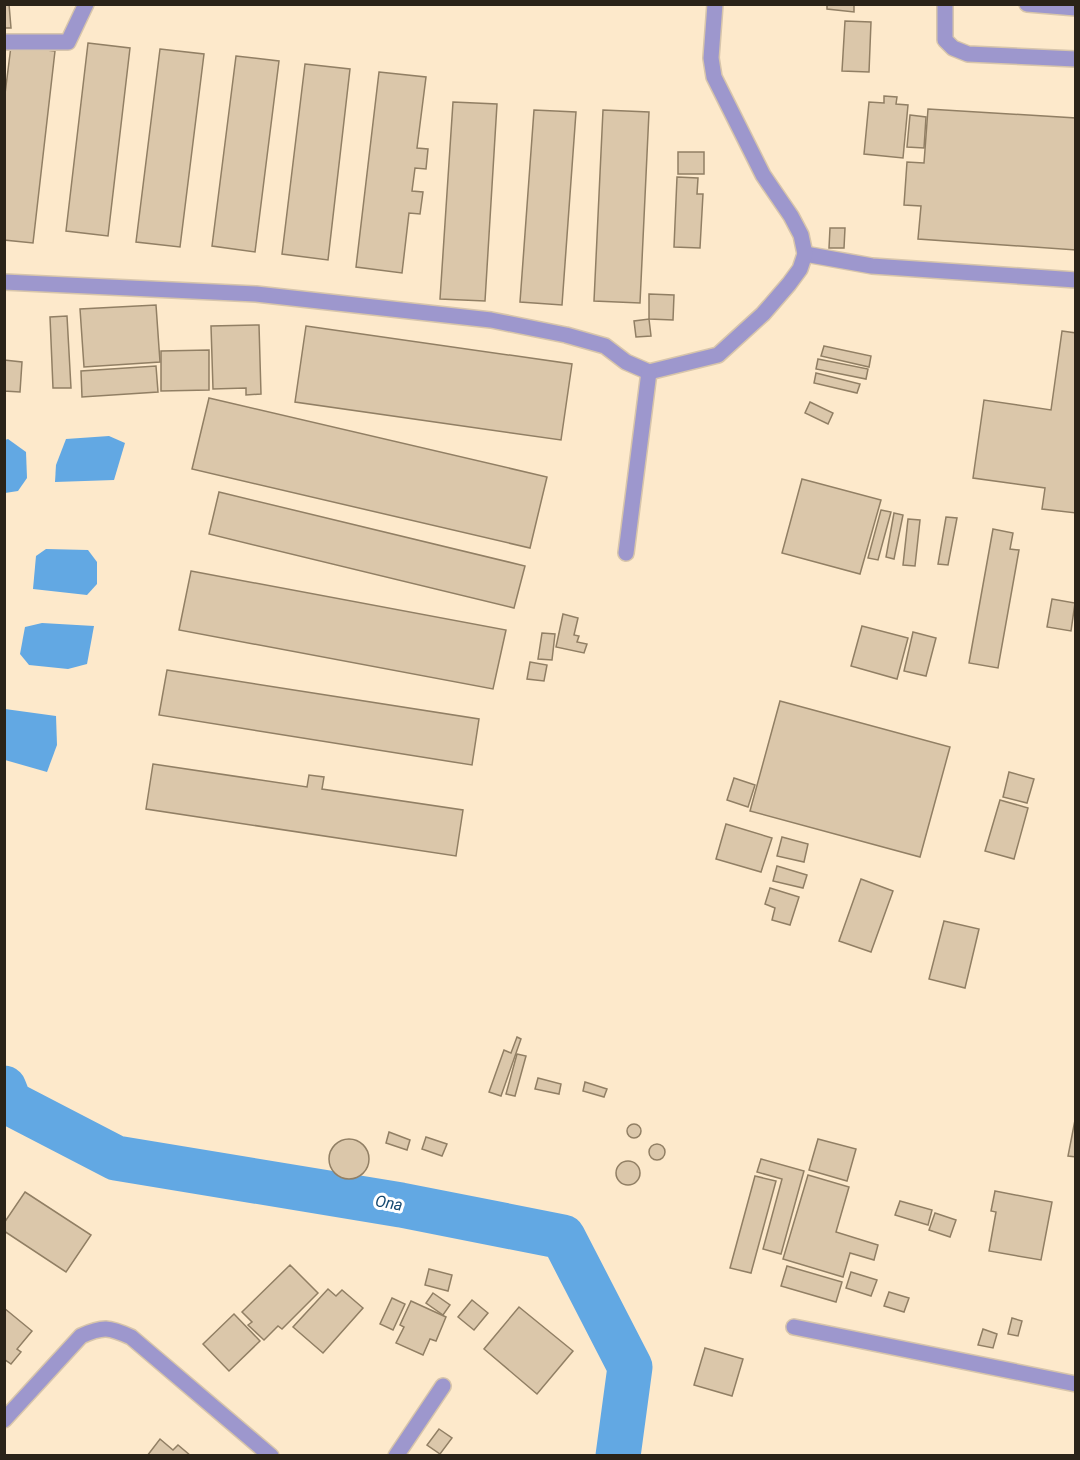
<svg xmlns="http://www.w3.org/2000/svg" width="1080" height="1460" font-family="Roboto,sans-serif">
<rect width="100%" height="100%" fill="#fde9cb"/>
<g fill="#62a8e3">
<path d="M109,436L125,443L114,480L55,482L56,465L66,439Z"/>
<path d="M8,439L26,452L27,478L18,491L5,493V440Z"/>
<path d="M46,549L88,550L97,562V584L87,595L33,589L36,556Z"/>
<path d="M42,623L94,626L87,664L68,669L29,665L20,654L25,627Z"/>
<path d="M5,709L56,716L57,745L47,772L5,760Z"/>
</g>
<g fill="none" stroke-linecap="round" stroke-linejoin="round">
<path stroke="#62a8e3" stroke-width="45" d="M4,1088L10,1103L116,1158L401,1205L563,1237L630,1367L618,1456"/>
</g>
<g fill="#dbc7aa" stroke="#917f64" stroke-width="1.5">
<path d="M4,4H9L11,28H4Z"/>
<path d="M827,4H854V12L827,9Z"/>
<path d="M845,21L871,22L869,72L842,71Z"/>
<path d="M88,43L130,48L108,236L66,231Z"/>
<path d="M11,46L55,51L33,243L4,240V102Z"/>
<path d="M160,49L204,54L180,247L136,242Z"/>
<path d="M236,56L279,61L255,252L212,246Z"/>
<path d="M305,64L350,69L328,260L282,254Z"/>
<path d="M379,72L426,77L417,148L428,149L426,169L415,168L412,191L423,192L420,214L409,213L402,273L356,267Z"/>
<path d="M884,96L897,97L896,104L908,105L903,158L864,154L869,102L884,103Z"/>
<path d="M453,102L497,104L485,301L440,299Z"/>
<path d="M928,109L1076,118V250L918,239L921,206L904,205L907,162L924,163Z"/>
<path d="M534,110L576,112L562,305L520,302Z"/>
<path d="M603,110L649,112L640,303L594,301Z"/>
<path d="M910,115L926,117L924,148L907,147Z"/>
<rect x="678" y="152" width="26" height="22"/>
<path d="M677,177L698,178L697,194H703L700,248L674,247Z"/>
<path d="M830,228H845L844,248H829Z"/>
<path d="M649,294L674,295L673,320L649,319Z"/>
<path d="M156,305L160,362L84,367L80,309Z"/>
<path d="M67,316L71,388H53L50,317Z"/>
<path d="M649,319L651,336L636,337L634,321Z"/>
<path d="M259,325L261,394L246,395V388L213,389L211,326Z"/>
<path d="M306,326L572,364L561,440L295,402Z"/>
<path d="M1062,331L1076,333V513L1042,509L1045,488L973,478L984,400L1051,410Z"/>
<path d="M824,346L871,356L869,367L821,356Z"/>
<path d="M209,350V390L161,391V351Z"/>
<path d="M818,359L868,369L866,379L816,369Z"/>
<path d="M4,360L22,362L20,392L4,391Z"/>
<path d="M156,366L158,392L82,397L81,371Z"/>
<path d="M816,373L860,384L857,393L814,383Z"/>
<path d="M209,398L547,477L530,548L192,469Z"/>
<path d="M810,402L833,413L828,424L805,413Z"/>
<path d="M802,479L881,500L860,574L782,553Z"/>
<path d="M219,492L525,566L514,608L209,534Z"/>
<path d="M881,510L891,512L878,560L868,558Z"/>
<path d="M894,513L903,515L894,559L886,557Z"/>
<path d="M946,517L957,518L948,565L938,564Z"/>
<path d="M908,519L920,520L915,566L903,565Z"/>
<path d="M993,529L1013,533L1010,549L1019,550L998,668L969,663Z"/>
<path d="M191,571L506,630L493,689L179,630Z"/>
<path d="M1052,599L1075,603L1071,631L1047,627Z"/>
<path d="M563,614L578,618L574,635L579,636L577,642L587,644L584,653L556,647Z"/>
<path d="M862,626L908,638L897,679L851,666Z"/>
<path d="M913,632L936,638L926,676L904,671Z"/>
<path d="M542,633L555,634L552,660L538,659Z"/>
<path d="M530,662L547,665L544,681L527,679Z"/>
<path d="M167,670L479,719L472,765L159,715Z"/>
<path d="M780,701L950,747L920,857L750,811Z"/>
<path d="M153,764L307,787L309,775L324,777L322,789L463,810L456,856L146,809Z"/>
<path d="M1009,772L1034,779L1027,803L1003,797Z"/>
<path d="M734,778L755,785L748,807L727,800Z"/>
<path d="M1000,800L1028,808L1014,859L985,851Z"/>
<path d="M726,824L772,838L761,872L716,859Z"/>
<path d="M782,837L808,844L804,862L777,856Z"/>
<path d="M777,866L807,875L803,888L773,881Z"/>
<path d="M861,879L893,891L871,952L839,941Z"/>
<path d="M770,888L799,897L790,925L772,920L775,908L765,904Z"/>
<path d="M944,921L979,929L965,988L929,979Z"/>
<path d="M517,1037L521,1039L501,1096L489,1092L504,1050L511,1053Z"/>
<path d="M517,1054L526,1056L515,1096L506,1094Z"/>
<path d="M538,1078L561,1084L559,1094L535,1089Z"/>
<path d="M585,1082L607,1089L604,1097L583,1091Z"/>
<path d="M1075,1120H1076V1157L1068,1156Z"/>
<circle cx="634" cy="1131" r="7"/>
<path d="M389,1132L410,1140L407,1150L386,1143Z"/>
<path d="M426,1137L447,1144L442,1156L422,1149Z"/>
<circle cx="349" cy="1159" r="20"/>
<path d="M818,1139L856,1149L847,1181L809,1170Z"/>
<circle cx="657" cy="1152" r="8"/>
<path d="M761,1159L804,1171L781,1254L763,1249L782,1179L757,1172Z"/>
<circle cx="628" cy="1173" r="12"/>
<path d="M808,1175L849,1187L836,1232L878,1245L874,1260L850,1253L843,1277L783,1259Z"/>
<path d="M755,1176L776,1181L751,1273L730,1268Z"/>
<path d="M995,1191L1052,1202L1041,1260L989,1251L996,1212L991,1211Z"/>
<path d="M25,1192L91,1235L66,1272L4,1231V1223Z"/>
<path d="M900,1201L932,1210L928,1225L895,1215Z"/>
<path d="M935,1213L956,1220L950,1237L929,1230Z"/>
<path d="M290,1265L318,1293L282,1329L278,1326L264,1340L248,1325L252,1322L242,1312Z"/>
<path d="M787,1266L842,1282L836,1302L781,1286Z"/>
<path d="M429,1269L452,1275L448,1291L425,1285Z"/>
<path d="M851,1272L877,1280L871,1296L846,1288Z"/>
<path d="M328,1289L336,1296L342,1290L363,1308L323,1353L293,1327Z"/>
<path d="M889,1292L909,1298L904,1312L884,1306Z"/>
<path d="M433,1293L450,1305L443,1315L426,1303Z"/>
<path d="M392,1298L405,1304L393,1330L380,1324Z"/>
<path d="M472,1300L488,1313L474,1330L458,1317Z"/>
<path d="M411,1301L446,1317L436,1341L430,1339L423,1355L396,1343L404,1327L400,1325Z"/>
<path d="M519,1307L573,1351L537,1394L484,1349Z"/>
<path d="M4,1308L32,1331L17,1349L21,1352L11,1364L4,1359Z"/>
<path d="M234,1314L260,1341L229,1371L203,1344Z"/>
<path d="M1012,1318L1022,1321L1018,1336L1008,1334Z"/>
<path d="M983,1329L997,1334L993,1348L978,1345Z"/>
<path d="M705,1348L743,1359L732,1396L694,1385Z"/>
<path d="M439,1429L452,1438L440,1454L427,1445Z"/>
<path d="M160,1439L173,1450L178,1445L191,1456H147Z"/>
</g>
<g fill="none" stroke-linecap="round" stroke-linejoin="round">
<defs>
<g id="service">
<path d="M945,4V40L953,48L968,54L1076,59"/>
<path d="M1027,4L1076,8"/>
<path d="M4,42H68L86,4"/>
<path d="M805,254L872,266L1076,280"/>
<path d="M4,282L256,294L491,320L566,335L605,346L626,362L649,372L718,355L763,314L789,284L800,269L805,254L801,235L791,216L763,175L714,77L711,58L715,4"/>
<path d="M626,553L649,372"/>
<path d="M794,1327L1076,1384"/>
</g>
<g id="minor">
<path d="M4,1420L81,1336C103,1326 109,1327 131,1337L271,1456"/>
<path d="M396,1456L443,1386"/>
</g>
</defs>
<use href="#service" stroke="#d7c5ab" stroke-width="18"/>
<use href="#minor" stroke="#d7c5ab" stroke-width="18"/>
<use href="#service" stroke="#9d97cd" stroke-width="15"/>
<use href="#minor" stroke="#9d97cd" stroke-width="15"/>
</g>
<g text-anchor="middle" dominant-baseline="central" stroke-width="6" stroke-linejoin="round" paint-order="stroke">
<g font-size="16" font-style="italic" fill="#154970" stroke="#fff">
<text transform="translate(389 1203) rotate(10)">Ona</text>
</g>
</g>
<rect width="1080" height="1460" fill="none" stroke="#2a2318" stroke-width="12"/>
</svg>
